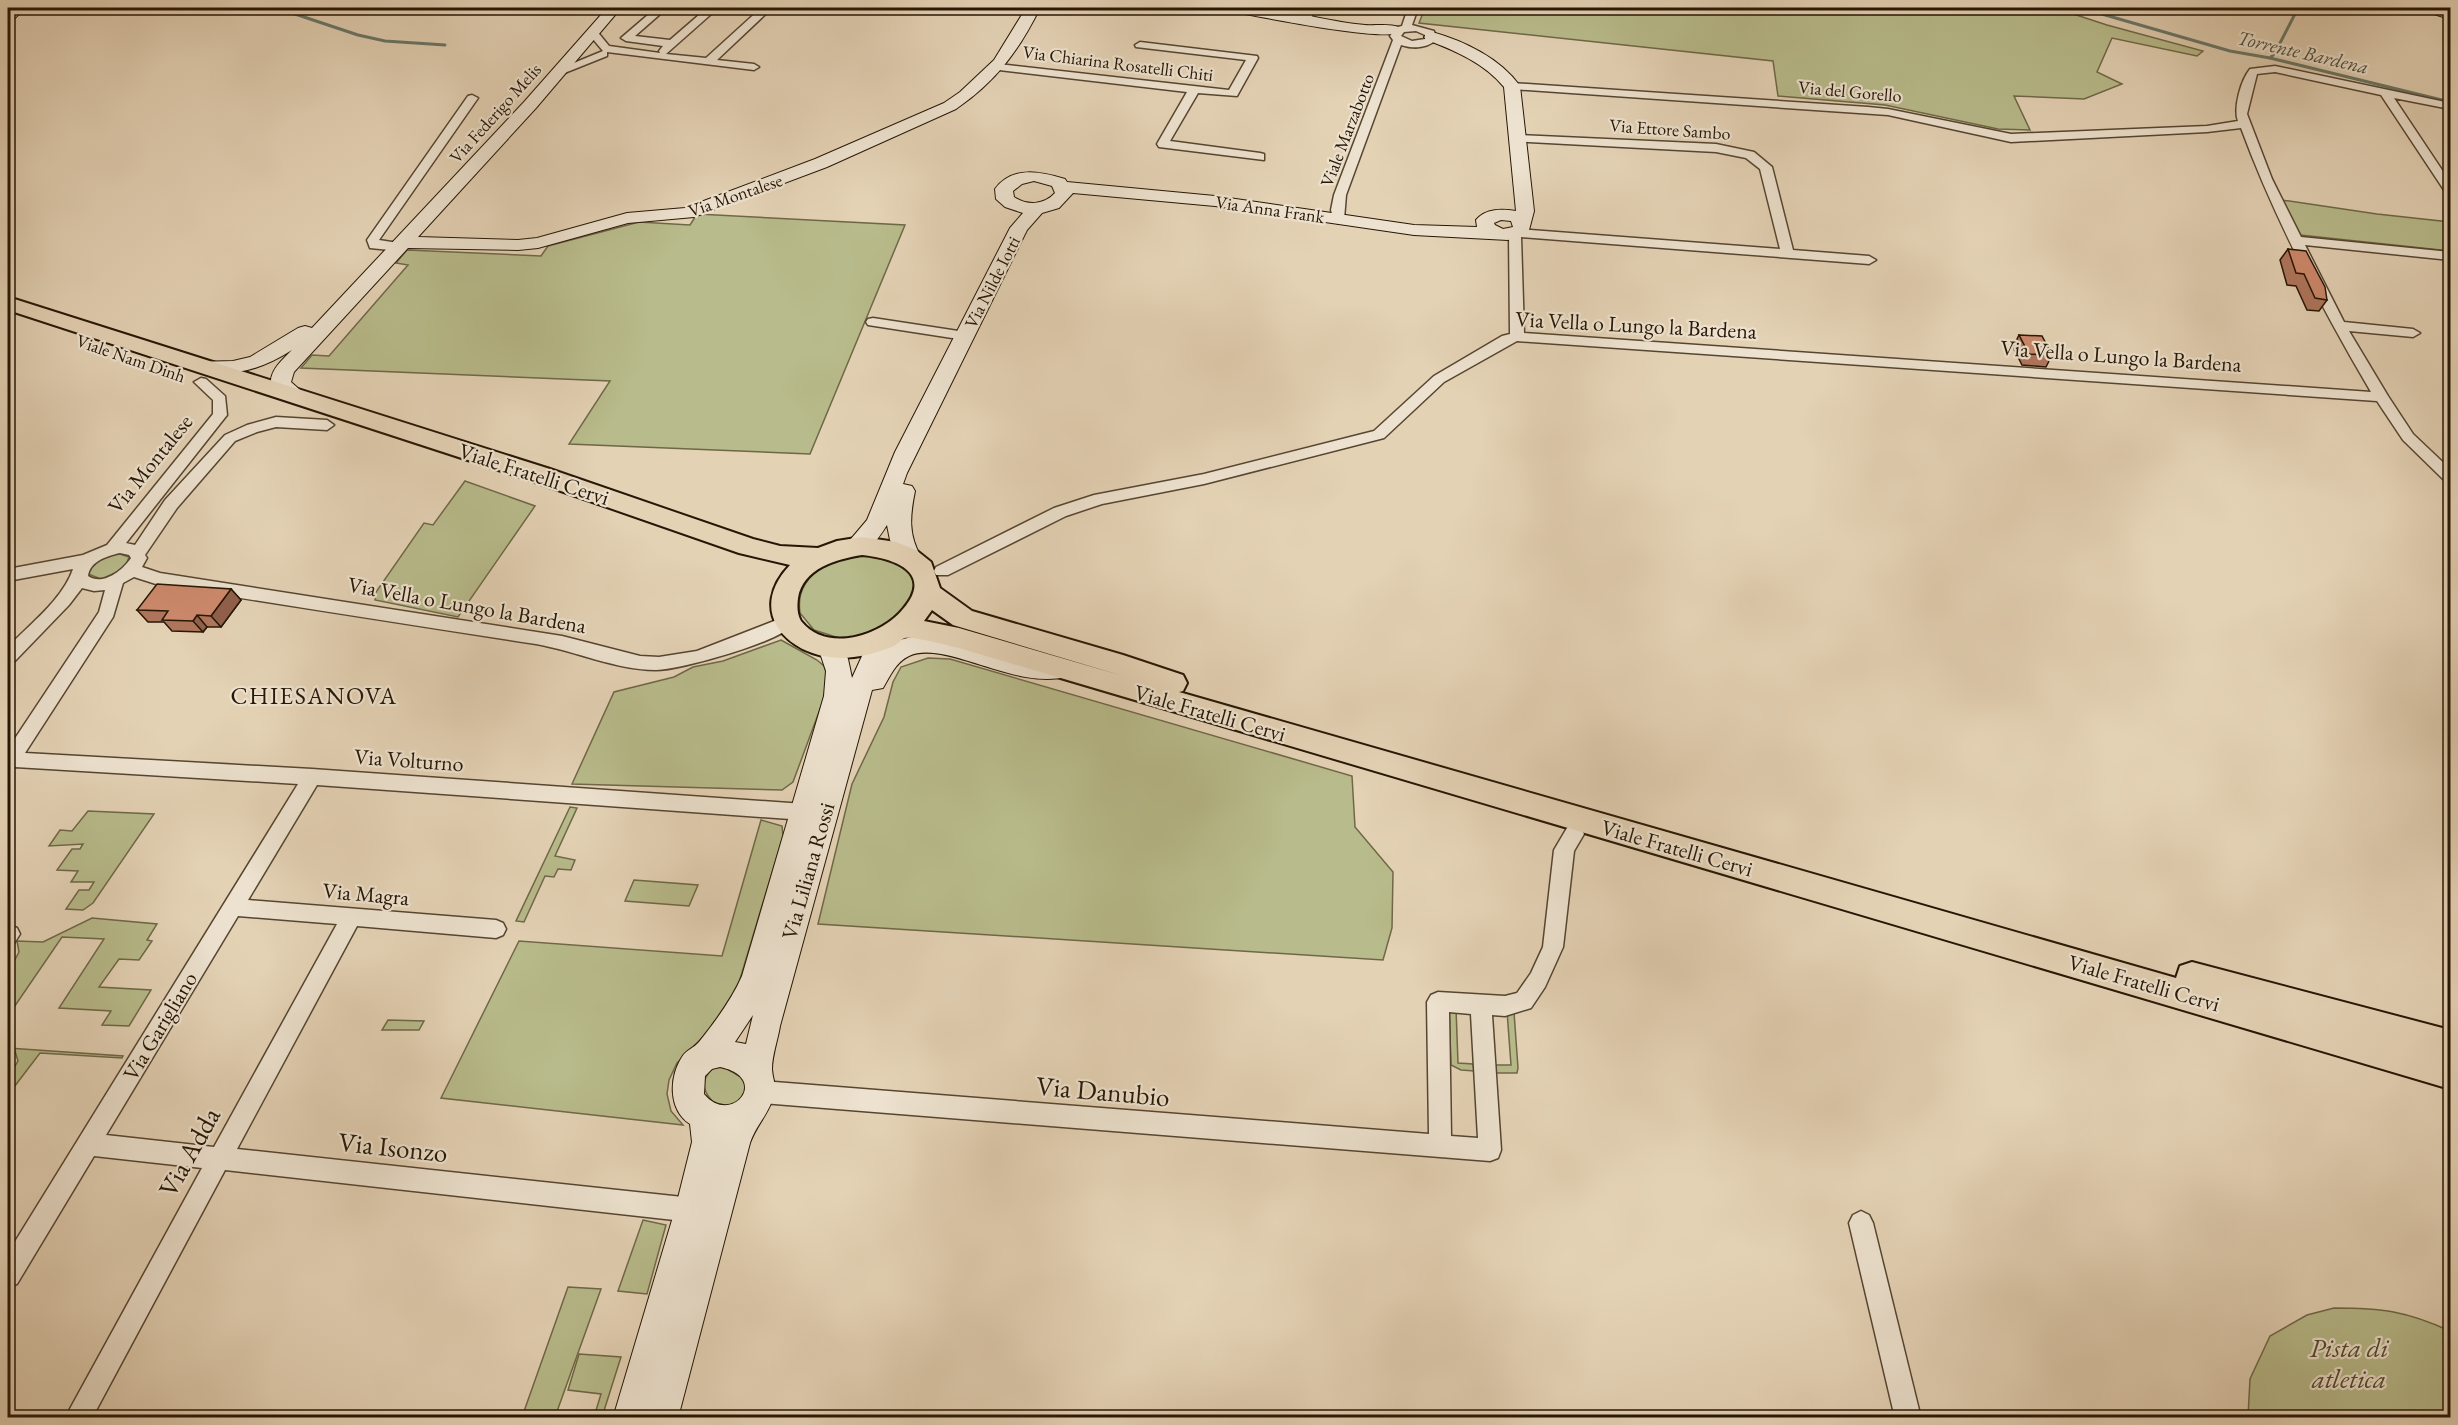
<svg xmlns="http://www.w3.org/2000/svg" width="2458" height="1425" font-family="'EB Garamond',serif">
<rect width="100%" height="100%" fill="#e4d2b5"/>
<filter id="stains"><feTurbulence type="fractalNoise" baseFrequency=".00333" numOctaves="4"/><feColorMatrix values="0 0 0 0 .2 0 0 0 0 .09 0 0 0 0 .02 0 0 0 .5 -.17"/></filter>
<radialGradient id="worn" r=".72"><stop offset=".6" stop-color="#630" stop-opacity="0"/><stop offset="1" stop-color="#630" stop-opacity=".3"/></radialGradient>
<g fill="#b8bb8b" stroke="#6f6848" stroke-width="1.5">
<path d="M1425,8H2055L2107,25L2203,51L2197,56L2112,38L2097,72L2122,84L2084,99L2014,96L2030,130L1998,129L1885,105L1778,96L1773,61L1419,23Z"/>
<path d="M2282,200L2377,214L2450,222V251L2300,235Z"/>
<path d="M697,214L905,225L810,454L569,444L610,381L301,368L312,355L329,356L408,265L396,263L407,250L541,256L548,246L639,222L690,225Z"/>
<path d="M465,481L535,506L458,617L375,600L376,592L424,523L433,525Z"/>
<path d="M117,553L129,557L125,569L101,579L88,574L89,568L100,558Z"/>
<path d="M867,554C887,556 905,563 915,582L912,603L883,630L854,638H839L814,630L800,613C794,574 834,557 867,554Z"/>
<path d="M781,640L817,660L824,666L828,678L823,701L793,782L782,790L572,784L614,692L674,677L693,667L723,661Z"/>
<path d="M928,658L950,659L1352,776L1355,827L1393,872L1392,928L1383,960L818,924L852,784L884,717L893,682L901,667Z"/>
<path d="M570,807L577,808L555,856L575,860L571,870L558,869L554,877L545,876L524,922L516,921Z"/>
<path d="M88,811L154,814L93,903L83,910L66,909L79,890H89L94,882H71L78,871L57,870L72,849H80L83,844L49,846L60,830L72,831Z"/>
<path d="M761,820L782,826L783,836L737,989L719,1021L677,1063L669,1080L667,1094L671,1111L683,1125L441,1098L519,941L722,956Z"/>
<path d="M634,880L698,885L689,906L625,901Z"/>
<path d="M92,918L157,924L147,940L152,941L139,960L119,959L99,987L151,990L129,1026L102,1025L111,1011L59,1008L104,939L62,937L8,1016V973L19,952L17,941L43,942Z"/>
<path d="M1449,1007L1456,1008L1458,1063L1473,1064L1474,1071L1461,1070L1451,1065Z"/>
<path d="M1507,1011L1514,1012L1518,1068L1517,1073H1495L1494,1065H1511Z"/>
<path d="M388,1020L424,1021L419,1030H382Z"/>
<path d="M8,1048L123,1056L122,1058L40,1053L11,1091L8,1090V1078L18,1061L15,1051L8,1050Z"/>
<path d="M724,1067L744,1079L746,1091L736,1105L717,1106C704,1094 698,1082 713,1068Z"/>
<path d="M643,1220L666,1225L647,1294L618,1291Z"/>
<path d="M568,1287L601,1289L555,1417H522Z"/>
<path d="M2334,1308C2382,1308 2406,1311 2450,1331V1417H2248L2250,1379L2270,1336L2307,1315Z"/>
<path d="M579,1354L621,1357L602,1417H594L601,1394L568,1390Z"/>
</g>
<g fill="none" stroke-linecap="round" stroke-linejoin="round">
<g stroke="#697769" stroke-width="3">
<path d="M277,8L358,35L385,41L445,45"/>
<path d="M2081,8L2230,51L2270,58L2450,102"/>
<path d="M2270,58L2275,53L2298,8"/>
</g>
<defs>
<g id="street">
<path d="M656,8H667L635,36L670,40L707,8H718L666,54L706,58L761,8H772L717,60L754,64L759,67L754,70L607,52V56L562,74L558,75L552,72L603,51L587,32L592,29L596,30L609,46L660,53L659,51L663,46L626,41L621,38Z"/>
<path d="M1306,8H1316L1309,22L1305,23L1300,20Z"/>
<path d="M1408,8H1418L1412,25L1434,31L1436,40C1427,48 1414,49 1401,45L1346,195L1344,219L1338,223L1334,222L1331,210L1334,195L1393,40L1390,36L1397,27L1402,26ZM1416,31L1425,35V39L1412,41L1401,36L1404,32Z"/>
<path d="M1140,42L1257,56L1258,58L1237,96L1198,93L1170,141L1260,153L1264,154V160L1159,147L1157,144L1187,92L999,70L994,67L999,64L1229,90L1246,60L1136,47L1135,45Z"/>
<path d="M2275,66L2450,103V109L2394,98L2450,182V194L2446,193L2381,95L2275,72L2257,74L2247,114L2272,179L2301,237L2450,252V260L2305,245L2344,322L2413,329L2420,333L2413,337L2349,331L2388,396L2413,434L2450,469V482L2445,481L2403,440L2377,401L1517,341L1444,382L1384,438L1204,484L1102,504L1066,516L948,575H936L934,571L936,567L1054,508L1094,495L1204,474L1374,431L1434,376L1502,336L1510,334L1509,234L1518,229L1780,249L1760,169L1746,158L1716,152L1512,141L1510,139L1516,135L1716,144L1754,152L1772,167L1793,250L1869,256L1876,260L1869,264L1521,237L1524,333L2371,392C2321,307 2275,220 2241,128L2207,132L2011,142L1888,115L1512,89L1506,86L1512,83L1868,107L1888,109L2011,134L2207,126L2238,121C2233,108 2241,80 2250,69Z"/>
<path d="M472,95L478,98L379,240L405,244L406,247L400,251L370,248L367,240L468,96Z"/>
<path d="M873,318L965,332L972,336L965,340L868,325L866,322L868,319Z"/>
<path d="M201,378L206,379L225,396L227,415L126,543L135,545L165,500L225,435L247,425L276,417L327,420L334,425L327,430L276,427L257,432L235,441L177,508L145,555L147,558L142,567L160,573L562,636L640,656L659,657L697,651L787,616L793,618L796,622C785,641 680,670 656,670C616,670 576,651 536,644C411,625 285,605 159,585L134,577L123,583L113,617L25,753L312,769L804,804L811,806L814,812L811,818L804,820L317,785L248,900L496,920L503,923L506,929L503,935L496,938L357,926L237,1149L692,1198L700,1202L704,1210L700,1218L692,1222L225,1170L92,1418H65L202,1168L94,1156L17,1284L8,1287V1253L298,784L15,767L8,770V749L99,612L105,590L94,591L82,588L69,605L14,662L8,664V647C30,624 63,599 73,569L8,581V569L83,555L107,545L213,414V400L194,382ZM120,553L129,555L131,558C122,571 103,586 88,576C90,561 107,556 120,553ZM238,916L337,924L214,1147L106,1135Z"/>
<path d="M1574,826L1581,828L1584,834L1574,851L1563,947L1545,987L1531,1008L1505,1016L1492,1015L1501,1150L1498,1158L1490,1161L762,1103L754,1099L751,1092L754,1085L762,1081L1429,1134L1427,1002L1431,995L1438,992L1505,996L1517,993L1531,973L1543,947L1554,850L1567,828ZM1449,1012L1471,1014L1478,1138L1451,1136Z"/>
<path d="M10,925L17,928L20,934L15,942L8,945V926Z"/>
<path d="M1861,1211L1869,1215L1873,1223L1921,1418H1895L1849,1223L1853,1215Z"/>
</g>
<g id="secondary">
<path d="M10,8H25L13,20L8,21V10Z"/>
<path d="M607,8H621L536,108L418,237L518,240L537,238L627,213L685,208L815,159L944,103L960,92L994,60L1026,8H1040C1018,52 996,81 956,109L827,167L694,217L628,223L538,248L518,250L408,248L294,372L291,382L308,397L305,402C292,405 278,396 271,385C269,371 282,360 292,350C263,369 229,379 195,370L192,366L195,362L233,361L250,357L298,328L305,326L312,328L524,102Z"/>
<path d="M1227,8C1272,3 1319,21 1365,25C1376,26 1397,22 1404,31C1393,44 1258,16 1234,12Z"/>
<path d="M2422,8H2442L2450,10V19L2424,11Z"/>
<path d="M1432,32C1464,41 1500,58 1520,86L1534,211L1528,234L1508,240L1414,235L1215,206L1073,193L1059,208L1042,213L1027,230L907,473L903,484L912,486L915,491C910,516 908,534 921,557L917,563L909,565L901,563L890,540L887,525C878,539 867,557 848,552L845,546L867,520L895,452L1010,228L1023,213L1005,207L996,199L995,189C1013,165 1041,172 1065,179L1067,182L1215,196L1414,225L1477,227L1476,220C1486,208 1502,209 1516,211L1504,87C1484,63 1456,51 1427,40L1424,37L1427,34ZM1034,181L1052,186L1055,193C1044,205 1027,206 1014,197L1013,191L1022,184ZM1501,220L1511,221L1513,227L1503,229L1495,225L1494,223Z"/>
<path d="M881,631L890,634L893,640L892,643C936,624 979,650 1023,659C1038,662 1054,658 1069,662L1072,669L1069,676C1017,692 945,639 909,656C896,662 890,676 883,688L872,690L780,1026C778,1039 772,1055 772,1069C773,1083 778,1085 772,1101C766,1117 756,1126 750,1143L678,1418H613L675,1210L692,1142L690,1124C668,1110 669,1077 682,1057C686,1050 694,1048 699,1042C715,1022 732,999 742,976L824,696L826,671L818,647L821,641L830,638L839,641L848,659L852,678L872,634ZM753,1015L746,1044L735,1042ZM720,1067C772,1078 731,1127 704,1094L705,1076L712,1069Z"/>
</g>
<path id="primary" d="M8,297L550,469L753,539L780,546L818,548L837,541L862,537L896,542L916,550L931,562L940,588L972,611L1123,655L1183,675L1187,683L1183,691L1179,692L2176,978L2180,966L2192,962L2450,1030V1089L959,648C950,646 912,636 905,638C901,639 898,644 894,646C878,653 858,658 840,658C786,656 746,611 790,565L739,553L532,481L8,310ZM862,555C893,558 935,572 903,609C882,635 827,654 801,621C797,614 797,606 798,598C803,568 837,559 862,555ZM932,610L953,625L1123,676L959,628L924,621Z"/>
</defs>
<use href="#street" stroke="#564531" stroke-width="3"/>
<use href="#secondary" stroke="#261605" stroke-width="2"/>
<use href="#primary" stroke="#261605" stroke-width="4"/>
<use href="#street" fill="#ede2cf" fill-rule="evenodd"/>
<use href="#secondary" fill="#ede2cf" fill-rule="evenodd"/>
<use href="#primary" fill="#e4d2b5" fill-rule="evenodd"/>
</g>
<g fill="#b0765d" stroke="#261605" stroke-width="1.5">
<path d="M2288,249L2327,300L2319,311L2307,310L2296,286L2287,285L2280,260Z"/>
<path d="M2019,335L2052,355L2046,367L2022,365L2013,347Z"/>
<path d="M231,589L241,600L221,627H207L203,632L172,631L164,622H148L137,610Z"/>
</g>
<g fill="#90604c" stroke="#261605" stroke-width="1.5">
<path d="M231,589L241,600L221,627L211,616Z"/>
<path d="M197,615L207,627L203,632L193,621Z"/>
</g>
<g fill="#cd896c" stroke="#261605" stroke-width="1.5">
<path d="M2288,249L2306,251L2325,287L2327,300L2315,298L2304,274L2296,273Z"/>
<path d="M2019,335L2042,336L2052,355L2029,354Z"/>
<path d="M157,584L231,589L211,616L197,615L193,621L162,620L168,611L137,610Z"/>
</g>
<g text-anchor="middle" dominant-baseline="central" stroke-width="4.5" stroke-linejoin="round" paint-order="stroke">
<g font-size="18" fill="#261605" stroke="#ede2cf">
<text transform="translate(1118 63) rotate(7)">Via Chiarina Rosatelli Chiti</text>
<text transform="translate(1850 91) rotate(5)">Via del Gorello</text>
<text transform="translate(495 113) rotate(-48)">Via Federigo Melis</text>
<text transform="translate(1670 129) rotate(4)">Via Ettore Sambo</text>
<text transform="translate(1347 130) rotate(-69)">Viale Marzabotto</text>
<text transform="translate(735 195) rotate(-19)">Via Montalese</text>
<text transform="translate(1270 209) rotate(8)">Via Anna Frank</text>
<text transform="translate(992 282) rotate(-63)">Via Nilde Iotti</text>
<text transform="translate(131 358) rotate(19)">Viale Nam Dinh</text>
</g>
<g font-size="20" font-style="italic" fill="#4d4f3f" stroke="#ede2cf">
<text transform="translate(2303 52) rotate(13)">Torrente Bardena</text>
</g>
<g font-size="22" fill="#261605" stroke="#ede2cf">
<text transform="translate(1636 325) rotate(3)">Via Vella o Lungo la Bardena</text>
<text transform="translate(2121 356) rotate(4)">Via Vella o Lungo la Bardena</text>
<text transform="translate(150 464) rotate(-51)">Via Montalese</text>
<text transform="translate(534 474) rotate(18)">Viale Fratelli Cervi</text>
<text transform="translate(467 605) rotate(10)">Via Vella o Lungo la Bardena</text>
<text transform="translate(1210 713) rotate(16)">Viale Fratelli Cervi</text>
<text transform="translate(409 760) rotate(4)">Via Volturno</text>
<text transform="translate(1677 848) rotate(16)">Viale Fratelli Cervi</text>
<text transform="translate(808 871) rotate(-74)">Via Liliana Rossi</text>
<text transform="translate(366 894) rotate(5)">Via Magra</text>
<text transform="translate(2144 983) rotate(16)">Viale Fratelli Cervi</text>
<text transform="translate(160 1026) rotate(-59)">Via Garigliano</text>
</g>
<g font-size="24" letter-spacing="1.5" fill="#261605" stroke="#ede2cf">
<text x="314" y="695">CHIESANOVA</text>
</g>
<g font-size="27" fill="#261605" stroke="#ede2cf">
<text transform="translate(1103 1091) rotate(5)">Via Danubio</text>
<text transform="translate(393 1147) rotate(6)">Via Isonzo</text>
<text transform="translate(189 1152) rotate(-61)">Via Adda</text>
</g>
<g font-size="27" font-style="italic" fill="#52482d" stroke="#ede2cf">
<text x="2349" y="1347">Pista di<tspan x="2349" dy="31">atletica</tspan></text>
</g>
</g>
<rect width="2458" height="1425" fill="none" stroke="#e4d2b5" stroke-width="30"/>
<rect x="9" y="9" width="2440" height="1407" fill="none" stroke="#261605" stroke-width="3"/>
<rect x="15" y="15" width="2428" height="1395" fill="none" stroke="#261605" stroke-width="1.5"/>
<rect width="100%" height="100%" filter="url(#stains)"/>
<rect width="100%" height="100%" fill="url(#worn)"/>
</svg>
